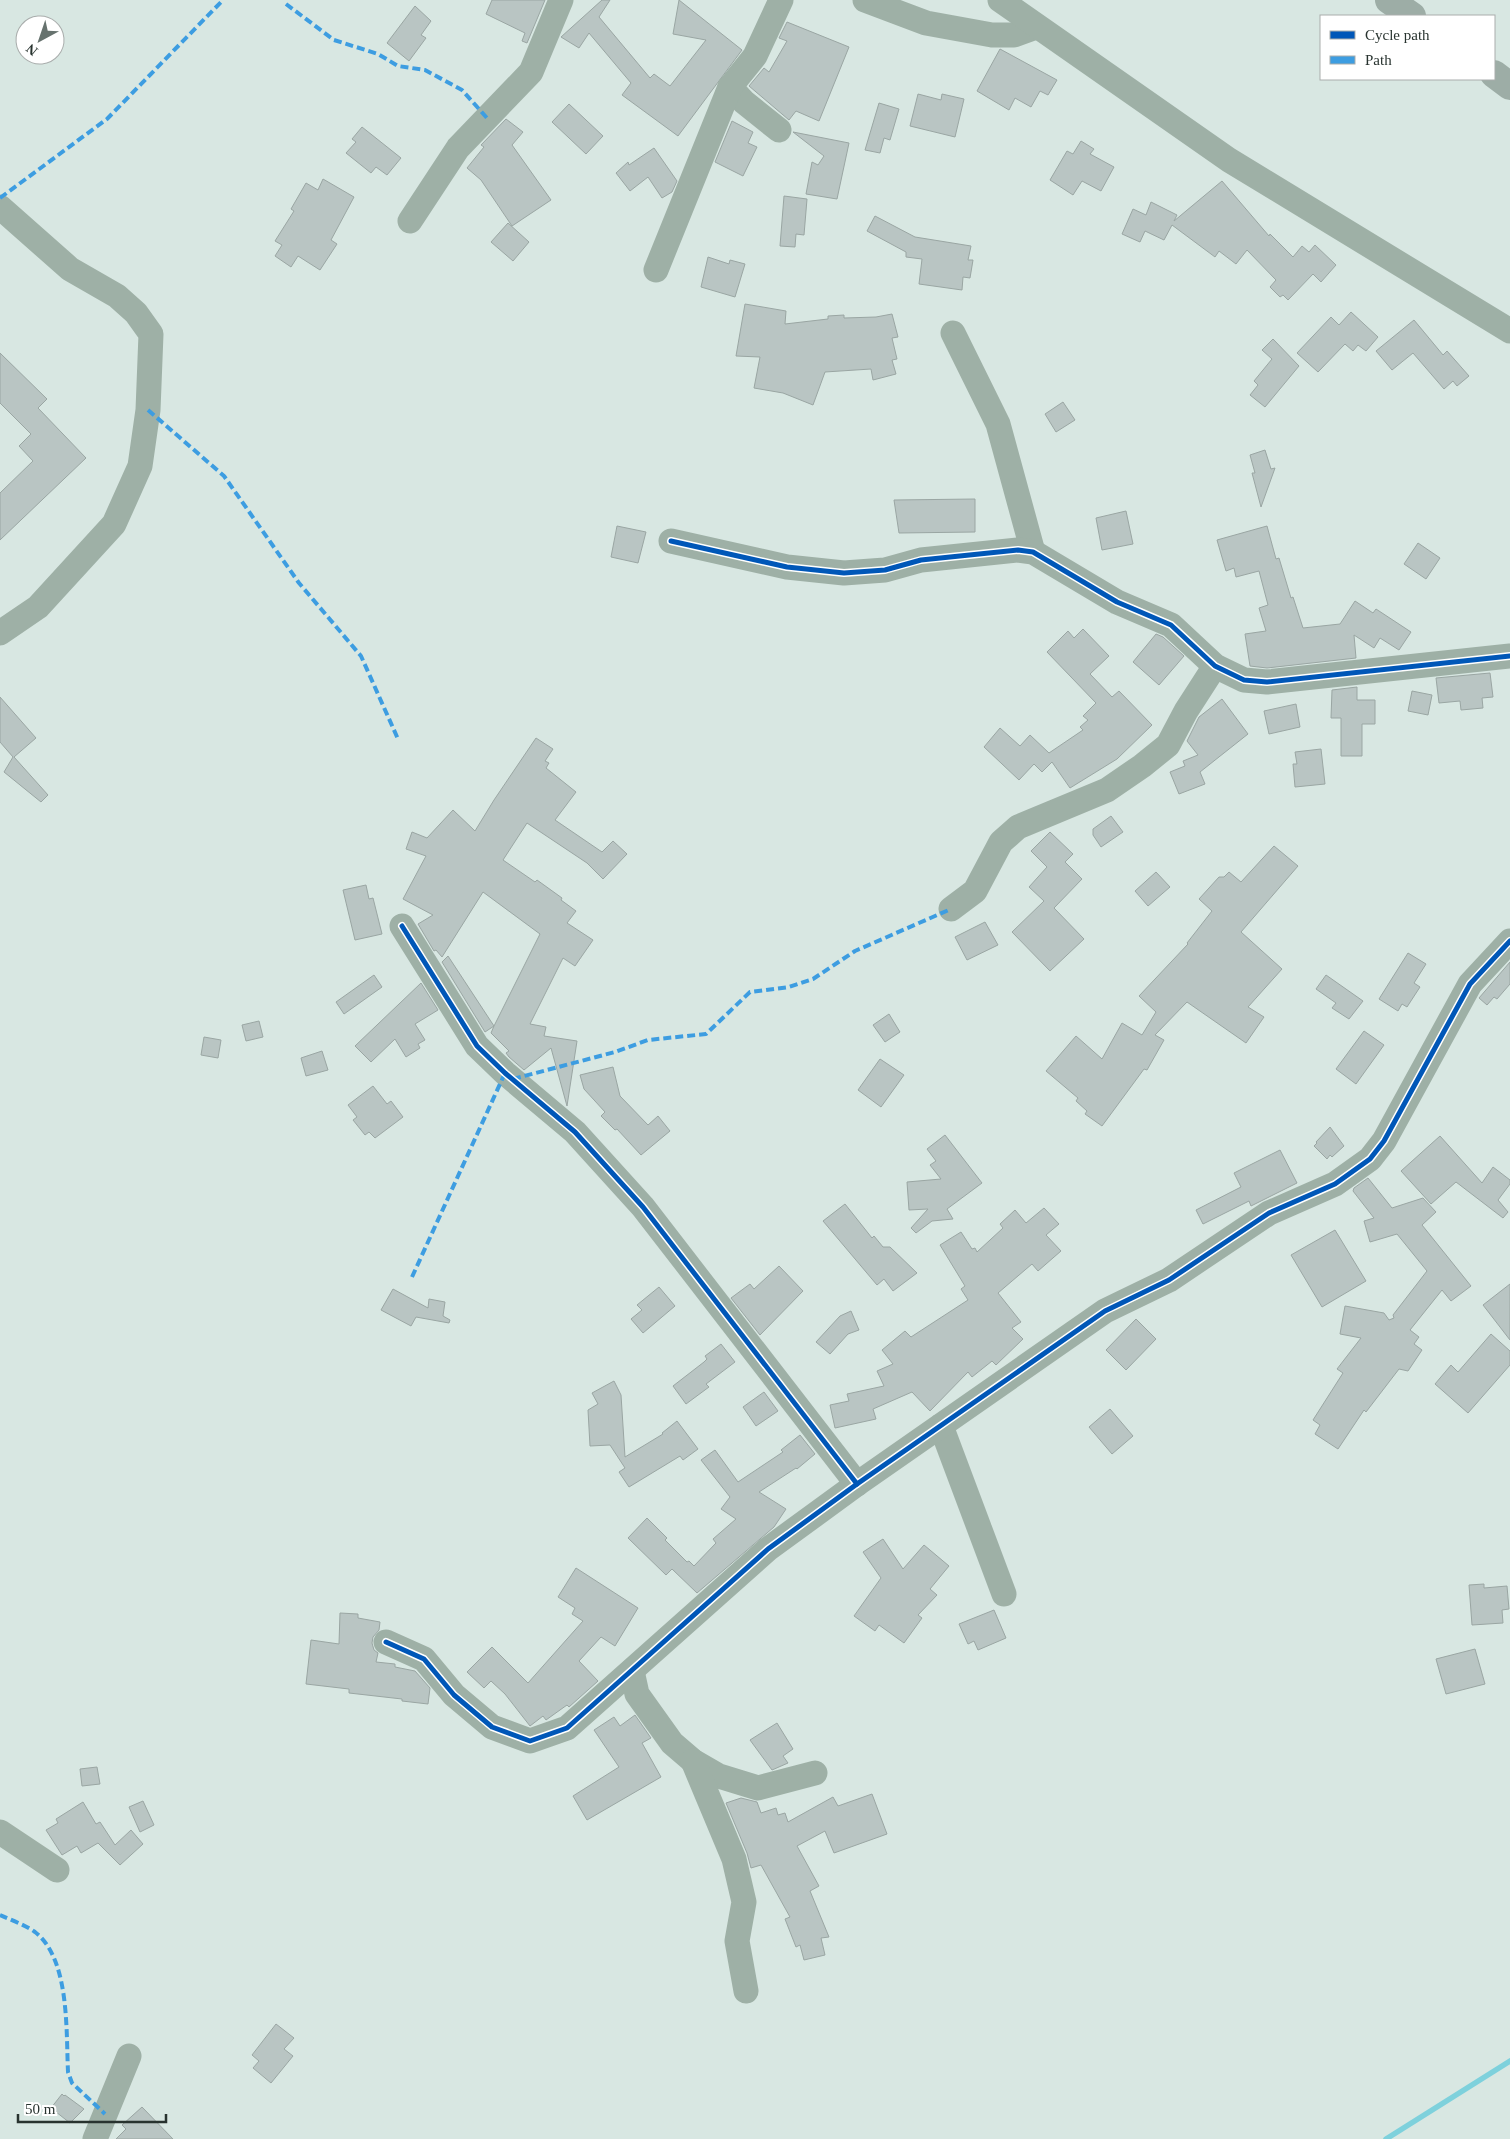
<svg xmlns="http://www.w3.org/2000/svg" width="1510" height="2139" font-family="Georgia,serif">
<rect width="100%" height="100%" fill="#d8e7e2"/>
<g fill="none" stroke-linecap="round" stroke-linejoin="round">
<path stroke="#7ed1dc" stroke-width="5.5" d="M1386,2139L1510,2061"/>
</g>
<g fill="#b9c5c3" stroke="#9aa6a3">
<path d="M492,0H545L527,43L522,41L525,33L486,14Z"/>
<path d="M602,0H610L599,17L650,78L654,74L670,86L706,40L673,34L679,0L742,50L678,136L622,95L631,83L589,33L579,48L561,37Z"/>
<path d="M415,6L431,21L421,35L426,38L409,61L387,43Z"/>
<path d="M787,22L849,47L819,121L796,111L789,120L749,86L764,68L769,72L787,41L779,38Z"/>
<path d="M1000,49L1057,80L1048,95L1040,91L1031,107L1015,98L1009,110L977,91Z"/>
<path d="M918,94L941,100L942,94L964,99L955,137L910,126Z"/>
<path d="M879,103L899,109L890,140L884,138L880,153L865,150Z"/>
<path d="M569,104L603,136L586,154L552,122Z"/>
<path d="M506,119L523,132L512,145L551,200L512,226L481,180L467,168L484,147L481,145Z"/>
<path d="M732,121L753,132L748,143L757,147L743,176L715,162Z"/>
<path d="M362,127L401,158L387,175L376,167L371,173L346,153L356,142L352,139Z"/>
<path d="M793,132L849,143L837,199L806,194L812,162L818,165L824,156Z"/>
<path d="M1081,141L1094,149L1090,154L1114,167L1101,191L1082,181L1073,195L1050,180L1067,151L1073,154Z"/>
<path d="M654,148L677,181L672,192L662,198L648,177L630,191L616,173L628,162L629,165Z"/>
<path d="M323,179L354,197L331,240L337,244L320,270L298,256L291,267L275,256L282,245L275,241L294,211L291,209L306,183L318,190Z"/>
<path d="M1222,181L1269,236L1270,234L1293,257L1302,246L1309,252L1315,245L1336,265L1321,282L1313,274L1288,300L1283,295L1280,297L1270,287L1276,280L1247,250L1236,264L1219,251L1215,257L1172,225L1164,240L1145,231L1140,242L1122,234L1133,209L1146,215L1151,202L1177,215L1174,221Z"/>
<path d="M784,196L807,199L804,235L796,234L795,247L780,246Z"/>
<path d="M875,216L915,237L971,246L968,260H973L970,278L963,277L962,290L919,284L922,259L906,257V252L867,231Z"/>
<path d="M508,223L529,242L513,261L491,242Z"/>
<path d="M708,257L729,264L730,260L745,264L735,297L701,287Z"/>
<path d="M745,304L786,311L785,324L828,319V316L844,315V318L876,317L892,314L898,337L892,338L897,359L892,360L896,374L873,380L871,369L825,372L813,405L783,393L754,388L760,357L736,356Z"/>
<path d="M1351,312L1378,337L1366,351L1358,345L1353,351L1345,344L1318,372L1297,353L1331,317L1339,325Z"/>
<path d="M1414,320L1443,355L1447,351L1469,376L1457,386L1453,381L1444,389L1413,353L1392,370L1376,351Z"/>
<path d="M1273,339L1299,366L1265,407L1250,395L1258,385L1254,381L1272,359L1262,350Z"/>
<path d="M0,353L47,399L38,408L86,458L0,540V493L33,461L19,446L31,434L0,403Z"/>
<path d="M1063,402L1075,420L1056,432L1045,414Z"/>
<path d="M1265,450L1271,469L1275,468L1261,507L1252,473H1255L1250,455Z"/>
<path d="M975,499V532L899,533L894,500Z"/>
<path d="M1126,511L1133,544L1102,550L1096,518Z"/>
<path d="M617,526L646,532L638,563L611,557Z"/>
<path d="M1267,526L1276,559L1279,558L1291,598L1293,597L1303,628L1340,624L1355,601L1373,613L1376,609L1411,632L1399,650L1380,638L1374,648L1354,635L1356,658L1267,668L1250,666L1245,634L1266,631L1259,608L1268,605L1259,571L1236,577L1234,568L1226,571L1217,540Z"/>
<path d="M1418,543L1440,558L1426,579L1404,564Z"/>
<path d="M1083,629L1109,656L1090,674L1112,697L1119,691L1152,725L1117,759L1070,788L1052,762L1042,772L1034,764L1019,780L984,747L1000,728L1020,746L1030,735L1049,753L1083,730L1080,727L1088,720L1083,716L1096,703L1047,652L1068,631L1074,638Z"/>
<path d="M1156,634L1163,637L1184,656L1159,685L1133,662Z"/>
<path d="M1490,673L1493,697L1482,698L1483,708L1461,710L1460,701L1439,703L1436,678Z"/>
<path d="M1357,687V700H1375V724H1362V756H1341V718H1331L1332,690Z"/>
<path d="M1412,691L1432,695L1428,715L1408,711Z"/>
<path d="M0,697L36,738L14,757L48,795L41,802L4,772L13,757L0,742Z"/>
<path d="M1222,699L1248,734L1200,772L1205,784L1179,794L1170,772L1185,766L1183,761L1198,755L1187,741L1199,717Z"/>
<path d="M1296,704L1300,727L1269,734L1264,711Z"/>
<path d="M536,738L553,749L545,761L549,763L546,768L576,792L555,820L602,852L613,841L627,854L603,879L587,863L527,823L503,860L535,882L537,880L562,898L561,900L576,911L567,923L593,940L575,966L563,958L530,1024L546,1027L544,1036L577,1041L567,1106L551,1048L524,1070L509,1057L506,1053L509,1051L491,1033L494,1026L485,1032L442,962L448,956L494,1026L540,934L483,892L442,957L436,950L434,951L418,924L433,915L403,899L426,856L406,849L412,832L427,838L453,810L475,831L494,800Z"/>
<path d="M1321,749L1325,784L1295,787L1293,764H1297L1295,752Z"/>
<path d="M1111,816L1123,832L1101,847L1093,835V829Z"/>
<path d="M1050,832L1073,854L1065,862L1082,879L1054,908L1084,939L1050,971L1012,932L1044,901L1029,887L1047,867L1031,851Z"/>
<path d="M1274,846L1298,866L1241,932L1282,969L1248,1007L1264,1017L1246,1043L1187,1002L1155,1035L1164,1040L1147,1070L1144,1069L1102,1126L1085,1114L1087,1111L1076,1101L1078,1098L1046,1071L1076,1036L1102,1059L1122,1023L1142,1035L1156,1012L1139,996L1188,944L1187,943L1212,911L1199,899L1219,877H1224L1229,872L1241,882Z"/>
<path d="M1156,872L1170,887L1148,906L1135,891Z"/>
<path d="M366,885L369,899L373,898L382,934L355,940L343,890Z"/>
<path d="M985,922L998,945L967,960L955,937Z"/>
<path d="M1408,953L1426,964L1414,983L1420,987L1407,1007L1402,1004L1398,1011L1379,999Z"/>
<path d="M1510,962V984L1497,999L1494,997L1487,1005L1479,998Z"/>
<path d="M374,975L382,987L344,1014L336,1002Z"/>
<path d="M1326,975L1363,1001L1349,1019L1332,1008L1336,1003L1316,989Z"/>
<path d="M421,983L438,1010L415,1024L425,1040L418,1044L420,1048L406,1057L395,1039L371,1062L355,1046Z"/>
<path d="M889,1014L900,1032L885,1042L873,1025Z"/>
<path d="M259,1021L263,1037L246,1041L242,1025Z"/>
<path d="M1364,1031L1384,1045L1356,1084L1336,1069Z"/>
<path d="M204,1037L221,1040L218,1058L201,1055Z"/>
<path d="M322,1051L328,1070L306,1076L301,1058Z"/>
<path d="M880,1059L904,1075L881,1107L858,1090Z"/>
<path d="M613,1067L620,1096L648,1125L658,1116L670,1131L641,1155L617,1129L615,1130L601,1116L605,1112L584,1089L580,1075Z"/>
<path d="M373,1086L387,1104L391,1101L403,1117L375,1138L369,1132L365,1135L353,1120L357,1117L348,1105Z"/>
<path d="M1330,1127L1344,1146L1332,1157L1330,1155L1327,1159L1314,1146L1317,1143L1316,1142Z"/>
<path d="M945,1135L982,1183L947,1209L953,1219L932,1221L916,1233L911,1228L928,1209L909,1210L907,1182L941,1179L930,1165L936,1161L927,1149Z"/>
<path d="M1440,1136L1482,1183L1493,1167L1510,1180V1184L1498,1200L1508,1212L1503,1218L1456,1182L1431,1204L1401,1171Z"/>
<path d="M1280,1150L1297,1183L1251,1206L1249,1201L1203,1224L1196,1210L1241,1187L1234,1173Z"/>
<path d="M1368,1178L1392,1208L1423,1198L1436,1212L1422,1225L1471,1286L1451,1301L1442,1290L1410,1330L1419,1337L1414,1344L1422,1350L1408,1371L1399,1369L1366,1412L1364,1410L1338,1449L1315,1434L1320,1425L1313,1420L1343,1373L1337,1369L1361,1338L1340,1334L1345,1306L1384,1313L1389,1320L1394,1318L1393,1315L1427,1271L1397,1234L1370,1242L1364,1221L1374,1218L1353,1191L1354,1188Z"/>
<path d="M845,1204L872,1238L874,1236L883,1247H890L917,1273L893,1291L884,1279L877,1285L823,1221Z"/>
<path d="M1044,1208L1059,1224L1046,1235L1061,1251L1038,1271L1032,1264L998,1293L1021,1322L1012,1328L1023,1339L996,1365L992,1361L972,1377L968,1372L930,1411L912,1392L873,1409L876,1419L835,1428L830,1405L849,1401L847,1394L884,1386L877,1371L893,1364L882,1350L905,1331L911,1337L968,1300L961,1289L965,1286L940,1245L961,1232L972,1249L975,1248L977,1252L1003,1228L1000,1224L1015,1210L1026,1223Z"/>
<path d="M1335,1230L1366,1281L1322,1307L1291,1255Z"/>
<path d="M779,1266L803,1291L760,1335L731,1298L750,1284L754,1289Z"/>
<path d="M1510,1284V1340L1483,1305Z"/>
<path d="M659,1287L675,1306L643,1333L631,1319L642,1310L637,1305Z"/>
<path d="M393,1289L428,1308L429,1299L445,1302L443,1316L450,1320L449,1323L416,1317L411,1326L381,1310Z"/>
<path d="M851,1311L859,1330L848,1334L830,1354L816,1342L840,1316Z"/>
<path d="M1136,1319L1156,1339L1126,1370L1106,1350Z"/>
<path d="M1491,1334L1510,1351V1365L1468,1413L1435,1384L1451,1365L1458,1372Z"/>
<path d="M721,1344L735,1362L706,1384L709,1387L686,1404L673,1386L704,1362L707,1359L705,1356Z"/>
<path d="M614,1381L621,1395L625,1457L663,1434L662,1433L677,1421L698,1449L683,1460L680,1456L629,1487L619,1472L625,1468L610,1445L590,1446L588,1410L598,1404L592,1393Z"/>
<path d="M764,1392L778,1411L756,1426L743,1407Z"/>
<path d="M1110,1409L1133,1436L1112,1454L1089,1427Z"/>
<path d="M800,1435L815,1454L797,1469L796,1468L759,1492L786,1509L774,1527L697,1593L672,1569L666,1575L628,1538L647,1518L667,1538L665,1540L687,1562L689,1561L694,1566L716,1543L713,1539L736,1519L721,1509L730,1497L701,1460L715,1450L738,1482L783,1452L781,1450Z"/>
<path d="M883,1539L903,1569L924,1545L949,1566L930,1589L937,1595L918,1615L922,1618L904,1643L879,1625L875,1631L854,1616L881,1578L863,1552Z"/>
<path d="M576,1568L638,1608L615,1646L601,1637L579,1661L598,1681L569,1707L567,1705L546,1720L543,1716L530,1726L505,1694L491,1681L484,1688L467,1672L492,1647L528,1683L583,1621L572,1614L575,1608L558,1597Z"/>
<path d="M1484,1584V1588L1507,1586L1509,1609L1502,1610L1503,1623L1472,1625L1469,1585Z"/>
<path d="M994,1610L1006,1638L978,1650L974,1641L968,1644L959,1624Z"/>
<path d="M340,1613L358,1614V1618L380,1622L379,1630L373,1637L372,1643L374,1650L378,1653L376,1662L395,1664V1667L415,1671L430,1688L428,1704L402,1701V1699L349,1693V1689L306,1684L311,1640L339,1644Z"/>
<path d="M1475,1649L1485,1684L1446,1694L1436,1659Z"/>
<path d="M635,1715L651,1738L642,1743L661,1777L587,1820L573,1796L619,1767L594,1730L614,1717L620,1726Z"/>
<path d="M777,1723L793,1749L783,1756L788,1763L772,1770L750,1740Z"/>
<path d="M97,1767L100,1784L82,1786L80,1769Z"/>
<path d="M872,1794L887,1834L834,1853L825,1831L797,1846L819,1886L810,1891L829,1937L821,1938L825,1955L804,1960L800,1945L796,1947L785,1919L790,1917L761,1865L751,1868L747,1853L726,1803L741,1798L757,1802L761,1813L776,1808L778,1815L785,1813L788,1822L833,1797L838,1806Z"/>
<path d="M143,1801L154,1825L140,1832L129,1807Z"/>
<path d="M83,1802L96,1824L100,1822L115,1845L131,1830L143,1844L120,1865L98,1843L81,1853L77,1846L62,1855L46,1830L58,1823L56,1819Z"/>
<path d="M276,2024L294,2038L284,2049L293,2056L271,2083L253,2068L259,2061L252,2055Z"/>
<path d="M62,2094L64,2096L65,2095L84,2109L70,2123L51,2108Z"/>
<path d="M142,2107L173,2139H116L126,2129L122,2125Z"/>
</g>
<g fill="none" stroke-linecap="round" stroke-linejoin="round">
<g stroke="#9eb0a6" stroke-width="25">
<path d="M865,0L926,23L992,35H1014L1036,27"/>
<path d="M1000,0L1229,160L1510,331"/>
<path d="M730,87L744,102L779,130"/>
<path d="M0,207L70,269L117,296L136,313L151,334L148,410L140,466L114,524L38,607L0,633"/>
<path d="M410,221L458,148L531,72L561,0"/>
<path d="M656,270L730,87L755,56L781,0"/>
<path d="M953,333L998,424L1033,552"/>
<path d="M671,541L787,567L844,573L885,570L921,560L1018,550L1033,552L1117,602L1171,625L1215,666L1244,680L1267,682L1510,656"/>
<path d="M951,909L975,891L1001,842L1018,827L1107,790L1142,766L1168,745L1186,711L1215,666"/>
<path d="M402,926L477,1046L505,1073L575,1132L643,1207L857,1484"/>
<path d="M941,1426L1004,1594"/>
<path d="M386,1642L424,1659L454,1695L492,1727L530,1741L567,1728L768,1549L857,1484L1105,1311L1169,1280L1269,1213L1335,1184L1370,1159L1384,1141L1470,984L1510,941"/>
<path d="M632,1671L637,1694L672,1743L693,1761L719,1776L758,1788L815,1773"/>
<path d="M693,1761L734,1859L744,1902L737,1941L746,1991"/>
<path d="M0,1832L57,1870"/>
<path d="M95,2139L129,2056"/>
</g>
<g stroke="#9dada6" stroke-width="28">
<path d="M1389,0L1412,16"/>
<path d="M1494,74L1510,86"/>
</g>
<g stroke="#3d9de1" stroke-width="4" stroke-dasharray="8 4" stroke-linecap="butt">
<path d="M286,4L334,40L378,54L398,66L425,70L462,90L487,118"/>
<path d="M0,198L107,119L223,0"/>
<path d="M148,410L224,476L299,583L361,656L398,739"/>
<path d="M513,1079L615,1052L648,1040L706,1034L750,992L789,987L813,979L855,951L951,909"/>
<path d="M412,1277L505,1073"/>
<path d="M0,1915C11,1920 25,1925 35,1932C70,1959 66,2031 68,2072L72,2083L105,2114"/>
</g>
<defs>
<g id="cycleway">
<path d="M671,541L787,567L844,573L885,570L921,560L1018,550L1033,552L1117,602L1171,625L1215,666L1244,680L1267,682L1510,656"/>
<path d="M402,926L477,1046L505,1073L575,1132L643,1207L857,1484"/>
<path d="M386,1642L424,1659L454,1695L492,1727L530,1741L567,1728L768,1549L857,1484L1105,1311L1169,1280L1269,1213L1335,1184L1370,1159L1384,1141L1470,984L1510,941"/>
</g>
</defs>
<use href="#cycleway" stroke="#fff" stroke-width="8"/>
<use href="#cycleway" stroke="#0057b8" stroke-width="5"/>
</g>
<rect x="1320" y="15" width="175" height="65" fill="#ffffff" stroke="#a9adac"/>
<rect x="1330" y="31" width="25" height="8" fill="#0057b8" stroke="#a9adac"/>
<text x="1365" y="40" font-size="15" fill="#28332f">Cycle path</text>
<rect x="1330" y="56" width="25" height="8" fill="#3d9de1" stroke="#a9adac"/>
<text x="1365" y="65" font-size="15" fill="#28332f">Path</text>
<g transform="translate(40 40) rotate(220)"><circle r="24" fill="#ffffff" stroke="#a9adac"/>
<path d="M0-4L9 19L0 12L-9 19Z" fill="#66726e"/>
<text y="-8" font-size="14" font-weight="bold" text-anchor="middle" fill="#28332f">N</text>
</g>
<path d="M18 2114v8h148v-8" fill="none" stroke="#28332f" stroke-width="2.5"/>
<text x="25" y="2114" font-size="15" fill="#28332f" stroke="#ffffff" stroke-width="4" paint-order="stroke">50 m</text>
</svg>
